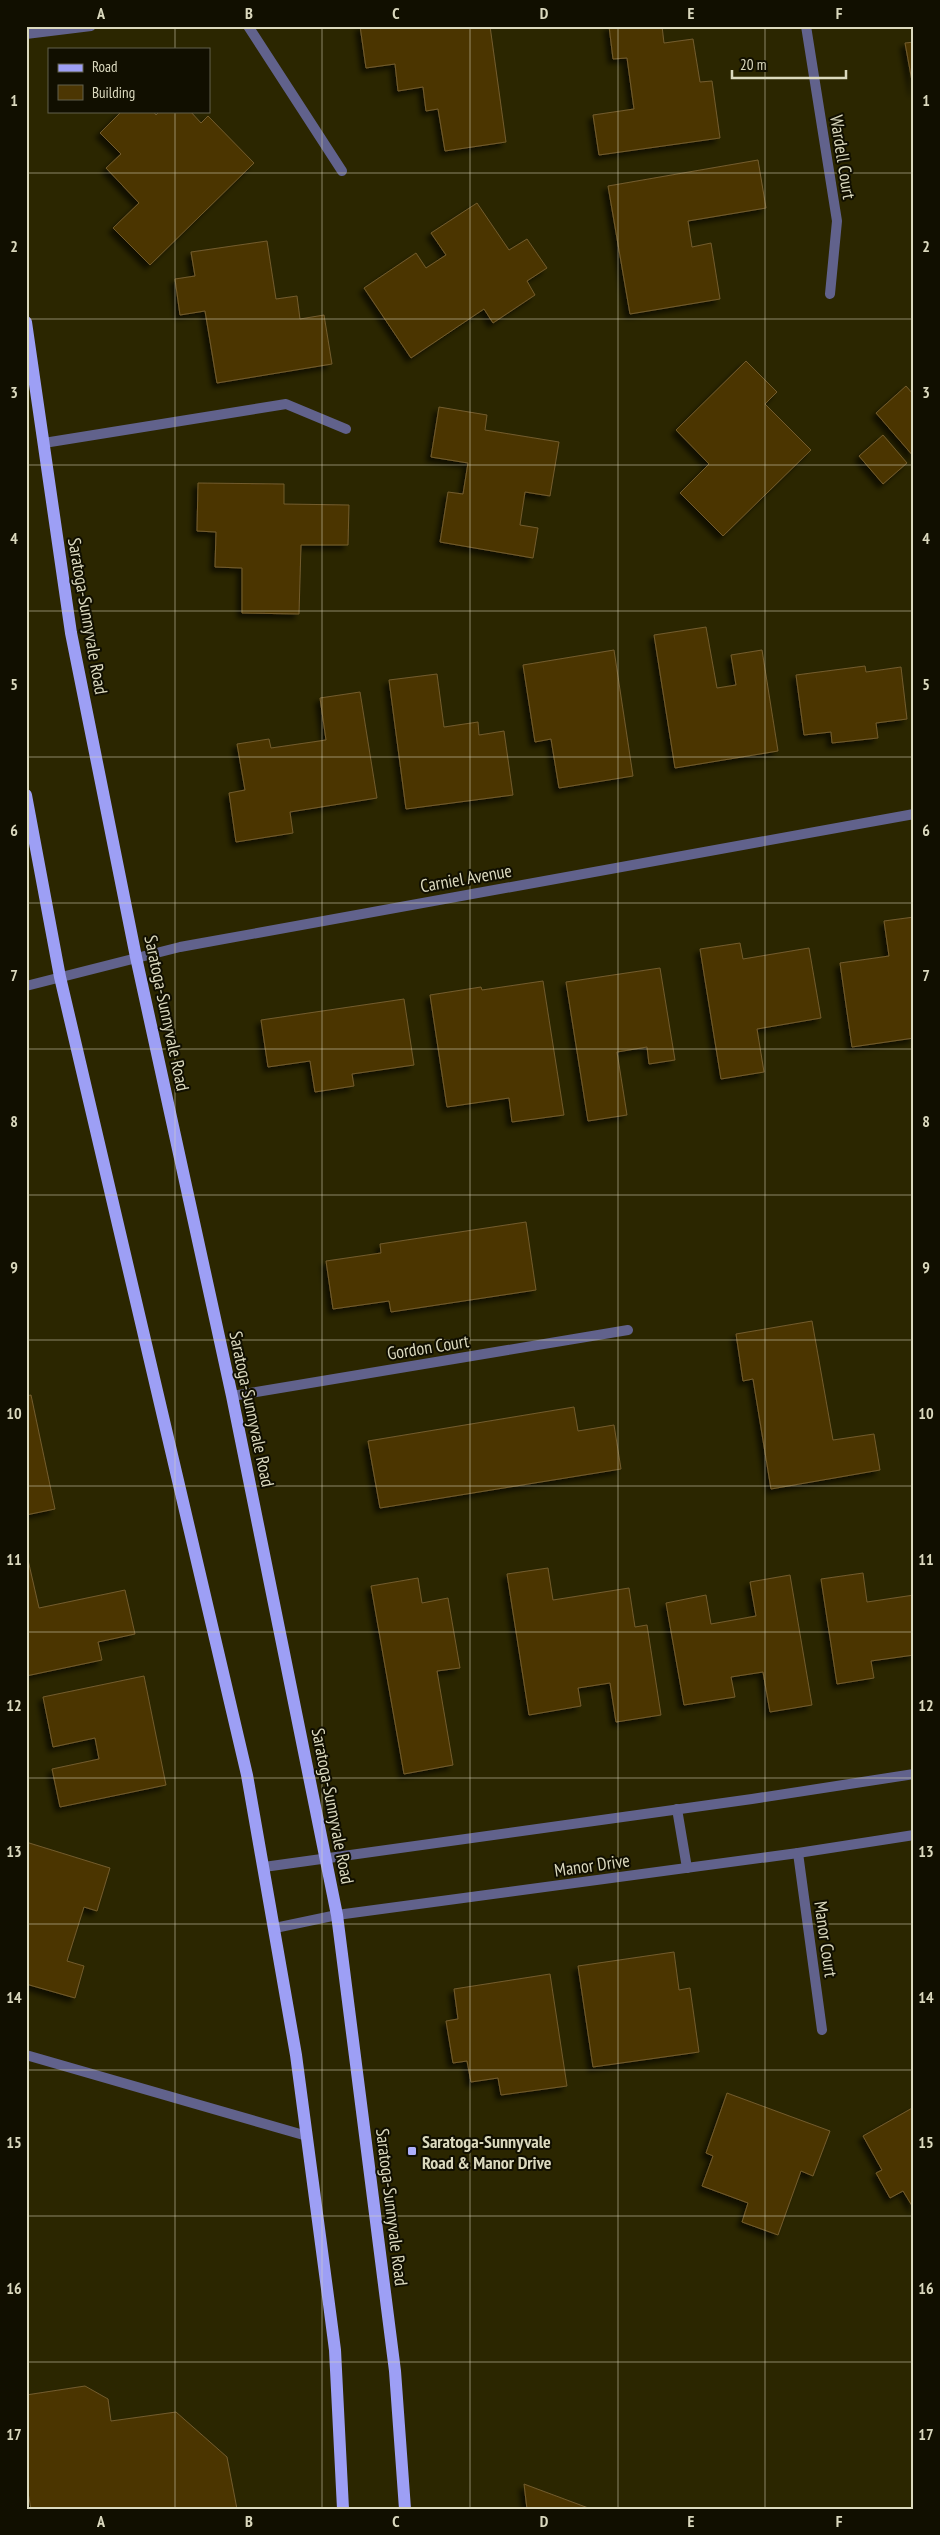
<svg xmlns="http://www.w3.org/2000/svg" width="940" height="2535" font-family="'PT Sans Narrow',sans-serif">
<defs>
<filter id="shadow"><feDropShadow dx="-4.5" dy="4.5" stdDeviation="2.5" flood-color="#0009"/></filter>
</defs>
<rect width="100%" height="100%" fill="#2b2600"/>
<g fill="#4c3603" stroke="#735c2d" filter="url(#shadow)">
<path d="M360,26H490L506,142L445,151L438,109L426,111L423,87L398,91L395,64L366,68Z"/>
<path d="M609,26H662L664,43L693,39L700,82L712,81L720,138L599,155L593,115L634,109L627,58L613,59Z"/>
<path d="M914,42V92L905,43Z"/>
<path d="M122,111H153L156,115L160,111H190L201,123L208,116L254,163L150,265L113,228L139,203L106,168L121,154L100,133Z"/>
<path d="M758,160L766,208L688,221L692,247L711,243L720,299L630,314L608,186Z"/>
<path d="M477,203L509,250L527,239L547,268L527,281L535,295L493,323L484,309L411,358L364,288L416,253L426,268L446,255L431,233Z"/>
<path d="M267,241L276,299L297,296L300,319L324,315L332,364L217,383L205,311L180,315L175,279L195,276L191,252Z"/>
<path d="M746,361L777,392L765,404L811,450L723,536L680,493L709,464L676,430Z"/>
<path d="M906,386L914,395V457L876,413Z"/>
<path d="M439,407L487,415L485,430L559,442L550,496L525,492L520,525L538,528L533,558L440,542L448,492L463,494L468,463L431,457Z"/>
<path d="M883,435L907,463L883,484L859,456Z"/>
<path d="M198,483L284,484V504L349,505L348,545H301L299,614L242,613V568L215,567L216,532L197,531Z"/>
<path d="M706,627L717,688L736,685L731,655L762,650L778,751L675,768L654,635Z"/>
<path d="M614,650L633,776L559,788L551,739L535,742L523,665Z"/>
<path d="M865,666L866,672L901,667L907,719L876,723L878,738L832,743L831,732L804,735L796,675Z"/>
<path d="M437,674L444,727L478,722L479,735L504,731L513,795L406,809L389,680Z"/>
<path d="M360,692L377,798L290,812L293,833L236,842L229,793L245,790L237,744L269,739L271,748L326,740L320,698Z"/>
<path d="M914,917V1038L852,1047L840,963L889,956L884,921Z"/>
<path d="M740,943L743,959L809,948L821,1018L757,1029L764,1072L721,1079L700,949Z"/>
<path d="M660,968L675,1060L649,1064L647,1047L617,1052L627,1115L588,1121L566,982Z"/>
<path d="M543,981L564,1115L512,1122L509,1098L447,1107L430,995L481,987L482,990Z"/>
<path d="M404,999L414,1065L352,1074L354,1086L315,1092L310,1061L268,1067L261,1020Z"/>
<path d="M526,1222L536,1290L391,1312L389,1301L333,1309L326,1261L381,1253L380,1244Z"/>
<path d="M812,1321L833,1440L874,1434L880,1470L771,1489L753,1379L743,1381L736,1334Z"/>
<path d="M31,1395L55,1509L26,1515V1396Z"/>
<path d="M574,1407L578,1431L614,1425L621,1469L380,1508L368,1441Z"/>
<path d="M26,1551L39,1608L125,1590L135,1634L98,1642L102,1660L26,1676Z"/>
<path d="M548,1568L553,1600L629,1588L635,1627L647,1625L661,1715L616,1722L610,1683L578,1688L581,1706L529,1715L507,1574Z"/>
<path d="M863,1573L867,1602L914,1595V1655L871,1661L874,1678L837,1684L821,1579Z"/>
<path d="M790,1575L812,1705L770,1712L763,1672L731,1677L735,1697L684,1705L666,1603L706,1595L711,1624L756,1616L750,1582Z"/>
<path d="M418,1578L422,1603L448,1598L460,1668L437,1671L453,1765L404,1774L371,1586Z"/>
<path d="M144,1676L166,1785L60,1807L52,1769L99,1759L95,1738L53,1747L43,1697Z"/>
<path d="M26,1842L110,1868L97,1911L84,1907L67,1961L84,1966L75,1998L26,1984Z"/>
<path d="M674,1952L679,1990L690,1988L699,2052L593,2067L578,1966Z"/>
<path d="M550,1974L567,2086L501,2095L498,2078L471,2082L467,2061L453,2063L446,2021L458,2019L454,1989Z"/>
<path d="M727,2093L830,2131L813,2176L801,2171L778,2235L742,2222L748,2203L702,2186L713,2156L706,2153Z"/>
<path d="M914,2107V2209L903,2191L890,2198L876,2173L882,2170L863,2136Z"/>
<path d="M85,2386L108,2399L111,2421L176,2412L227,2457L237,2509H31L26,2482V2395Z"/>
<path d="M524,2484L591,2509H527Z"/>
</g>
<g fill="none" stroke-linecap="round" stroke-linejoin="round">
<path stroke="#61628c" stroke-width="10" d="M26,2055L307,2136"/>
<g stroke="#61628c" stroke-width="10">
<path d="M248,26L342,171"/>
<path d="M806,26L837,221L830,294"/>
<path d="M26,34L91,26"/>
<path d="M44,443L286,404L346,429"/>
<path d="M26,986L180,947L914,814"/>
<path d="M232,1396L628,1330"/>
<path d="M677,1809L687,1868"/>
<path d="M798,1853L822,2030"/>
<path d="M264,1867L752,1799L914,1774"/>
<path d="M275,1928L337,1915L798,1853L914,1835"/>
</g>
<g stroke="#9d9ff5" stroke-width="12">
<path d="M26,322L71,633L136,957L232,1396L337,1915L395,2371L405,2509"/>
<path d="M26,795L60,977L247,1775L296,2055L329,2304L335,2350L343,2509"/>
</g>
</g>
<path fill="none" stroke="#dbd9be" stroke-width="1" stroke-opacity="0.55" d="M175,26V49M322,26V2509M470,26V2509M618,26V2509M765,26V2509M175,111V2509M26,173H914M26,319H914M26,465H914M26,611H914M26,757H914M26,903H914M26,1049H914M26,1195H914M26,1340H914M26,1486H914M26,1632H914M26,1778H914M26,1924H914M26,2070H914M26,2216H914M26,2362H914"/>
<rect fill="#adaffb" stroke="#110f00" stroke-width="2" x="407" y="2146" width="10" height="10" rx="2.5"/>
<g text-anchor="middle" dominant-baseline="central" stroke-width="4" stroke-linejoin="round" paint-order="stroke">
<g font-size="18" fill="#dbd9be" stroke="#110f00">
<text transform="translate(843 157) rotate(81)">Wardell Court</text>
<text transform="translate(88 616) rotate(80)">Saratoga-Sunnyvale Road</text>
<text transform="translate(466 878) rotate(-10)">Carniel Avenue</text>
<text transform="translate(167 1013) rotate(78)">Saratoga-Sunnyvale Road</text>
<text transform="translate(428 1347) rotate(-9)">Gordon Court</text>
<text transform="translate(252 1409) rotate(78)">Saratoga-Sunnyvale Road</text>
<text transform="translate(333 1806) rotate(79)">Saratoga-Sunnyvale Road</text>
<text transform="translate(592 1865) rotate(-8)">Manor Drive</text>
<text transform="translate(826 1939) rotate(82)">Manor Court</text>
<text transform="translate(392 2207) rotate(83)">Saratoga-Sunnyvale Road</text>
</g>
<g font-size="18" font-weight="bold" fill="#dbd9be" stroke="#110f00" text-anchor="start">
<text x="422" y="2141">Saratoga-Sunnyvale<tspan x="422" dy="21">Road &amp; Manor Drive</tspan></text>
</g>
</g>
<rect width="940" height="2535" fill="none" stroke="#110f00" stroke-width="55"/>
<rect x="48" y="48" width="162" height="65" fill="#110f00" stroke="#62604c"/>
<rect x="58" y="64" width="25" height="8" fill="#9d9ff5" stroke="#62604c"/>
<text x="92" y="72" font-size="15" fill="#dbd9be">Road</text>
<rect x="58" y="85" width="25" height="15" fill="#4c3603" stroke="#62604c"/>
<text x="92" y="98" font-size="15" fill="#dbd9be">Building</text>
<path d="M732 70v8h114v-8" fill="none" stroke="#dbd9be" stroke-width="2.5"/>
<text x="740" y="70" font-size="15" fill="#dbd9be" stroke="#110f00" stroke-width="4" paint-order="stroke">20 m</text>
<rect x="28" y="28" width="884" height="2480" fill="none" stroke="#dbd9be" stroke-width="2"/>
<g font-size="16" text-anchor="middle" font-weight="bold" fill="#dbd9be">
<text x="101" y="19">A</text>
<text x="249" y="19">B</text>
<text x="396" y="19">C</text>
<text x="544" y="19">D</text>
<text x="691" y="19">E</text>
<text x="839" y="19">F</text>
<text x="14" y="106">1</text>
<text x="926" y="106">1</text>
<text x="14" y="252">2</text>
<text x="926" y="252">2</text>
<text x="14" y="398">3</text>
<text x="926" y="398">3</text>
<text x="14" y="544">4</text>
<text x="926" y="544">4</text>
<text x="14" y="690">5</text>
<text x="926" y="690">5</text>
<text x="14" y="836">6</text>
<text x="926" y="836">6</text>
<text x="14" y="981">7</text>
<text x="926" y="981">7</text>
<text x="14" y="1127">8</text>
<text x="926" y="1127">8</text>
<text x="14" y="1273">9</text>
<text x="926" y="1273">9</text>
<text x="14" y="1419">10</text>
<text x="926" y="1419">10</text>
<text x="14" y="1565">11</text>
<text x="926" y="1565">11</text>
<text x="14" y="1711">12</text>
<text x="926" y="1711">12</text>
<text x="14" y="1857">13</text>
<text x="926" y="1857">13</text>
<text x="14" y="2003">14</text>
<text x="926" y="2003">14</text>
<text x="14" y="2148">15</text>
<text x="926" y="2148">15</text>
<text x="14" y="2294">16</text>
<text x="926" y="2294">16</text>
<text x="14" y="2440">17</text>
<text x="926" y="2440">17</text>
<text x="101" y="2527">A</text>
<text x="249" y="2527">B</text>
<text x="396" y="2527">C</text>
<text x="544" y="2527">D</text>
<text x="691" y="2527">E</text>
<text x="839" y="2527">F</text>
</g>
</svg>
